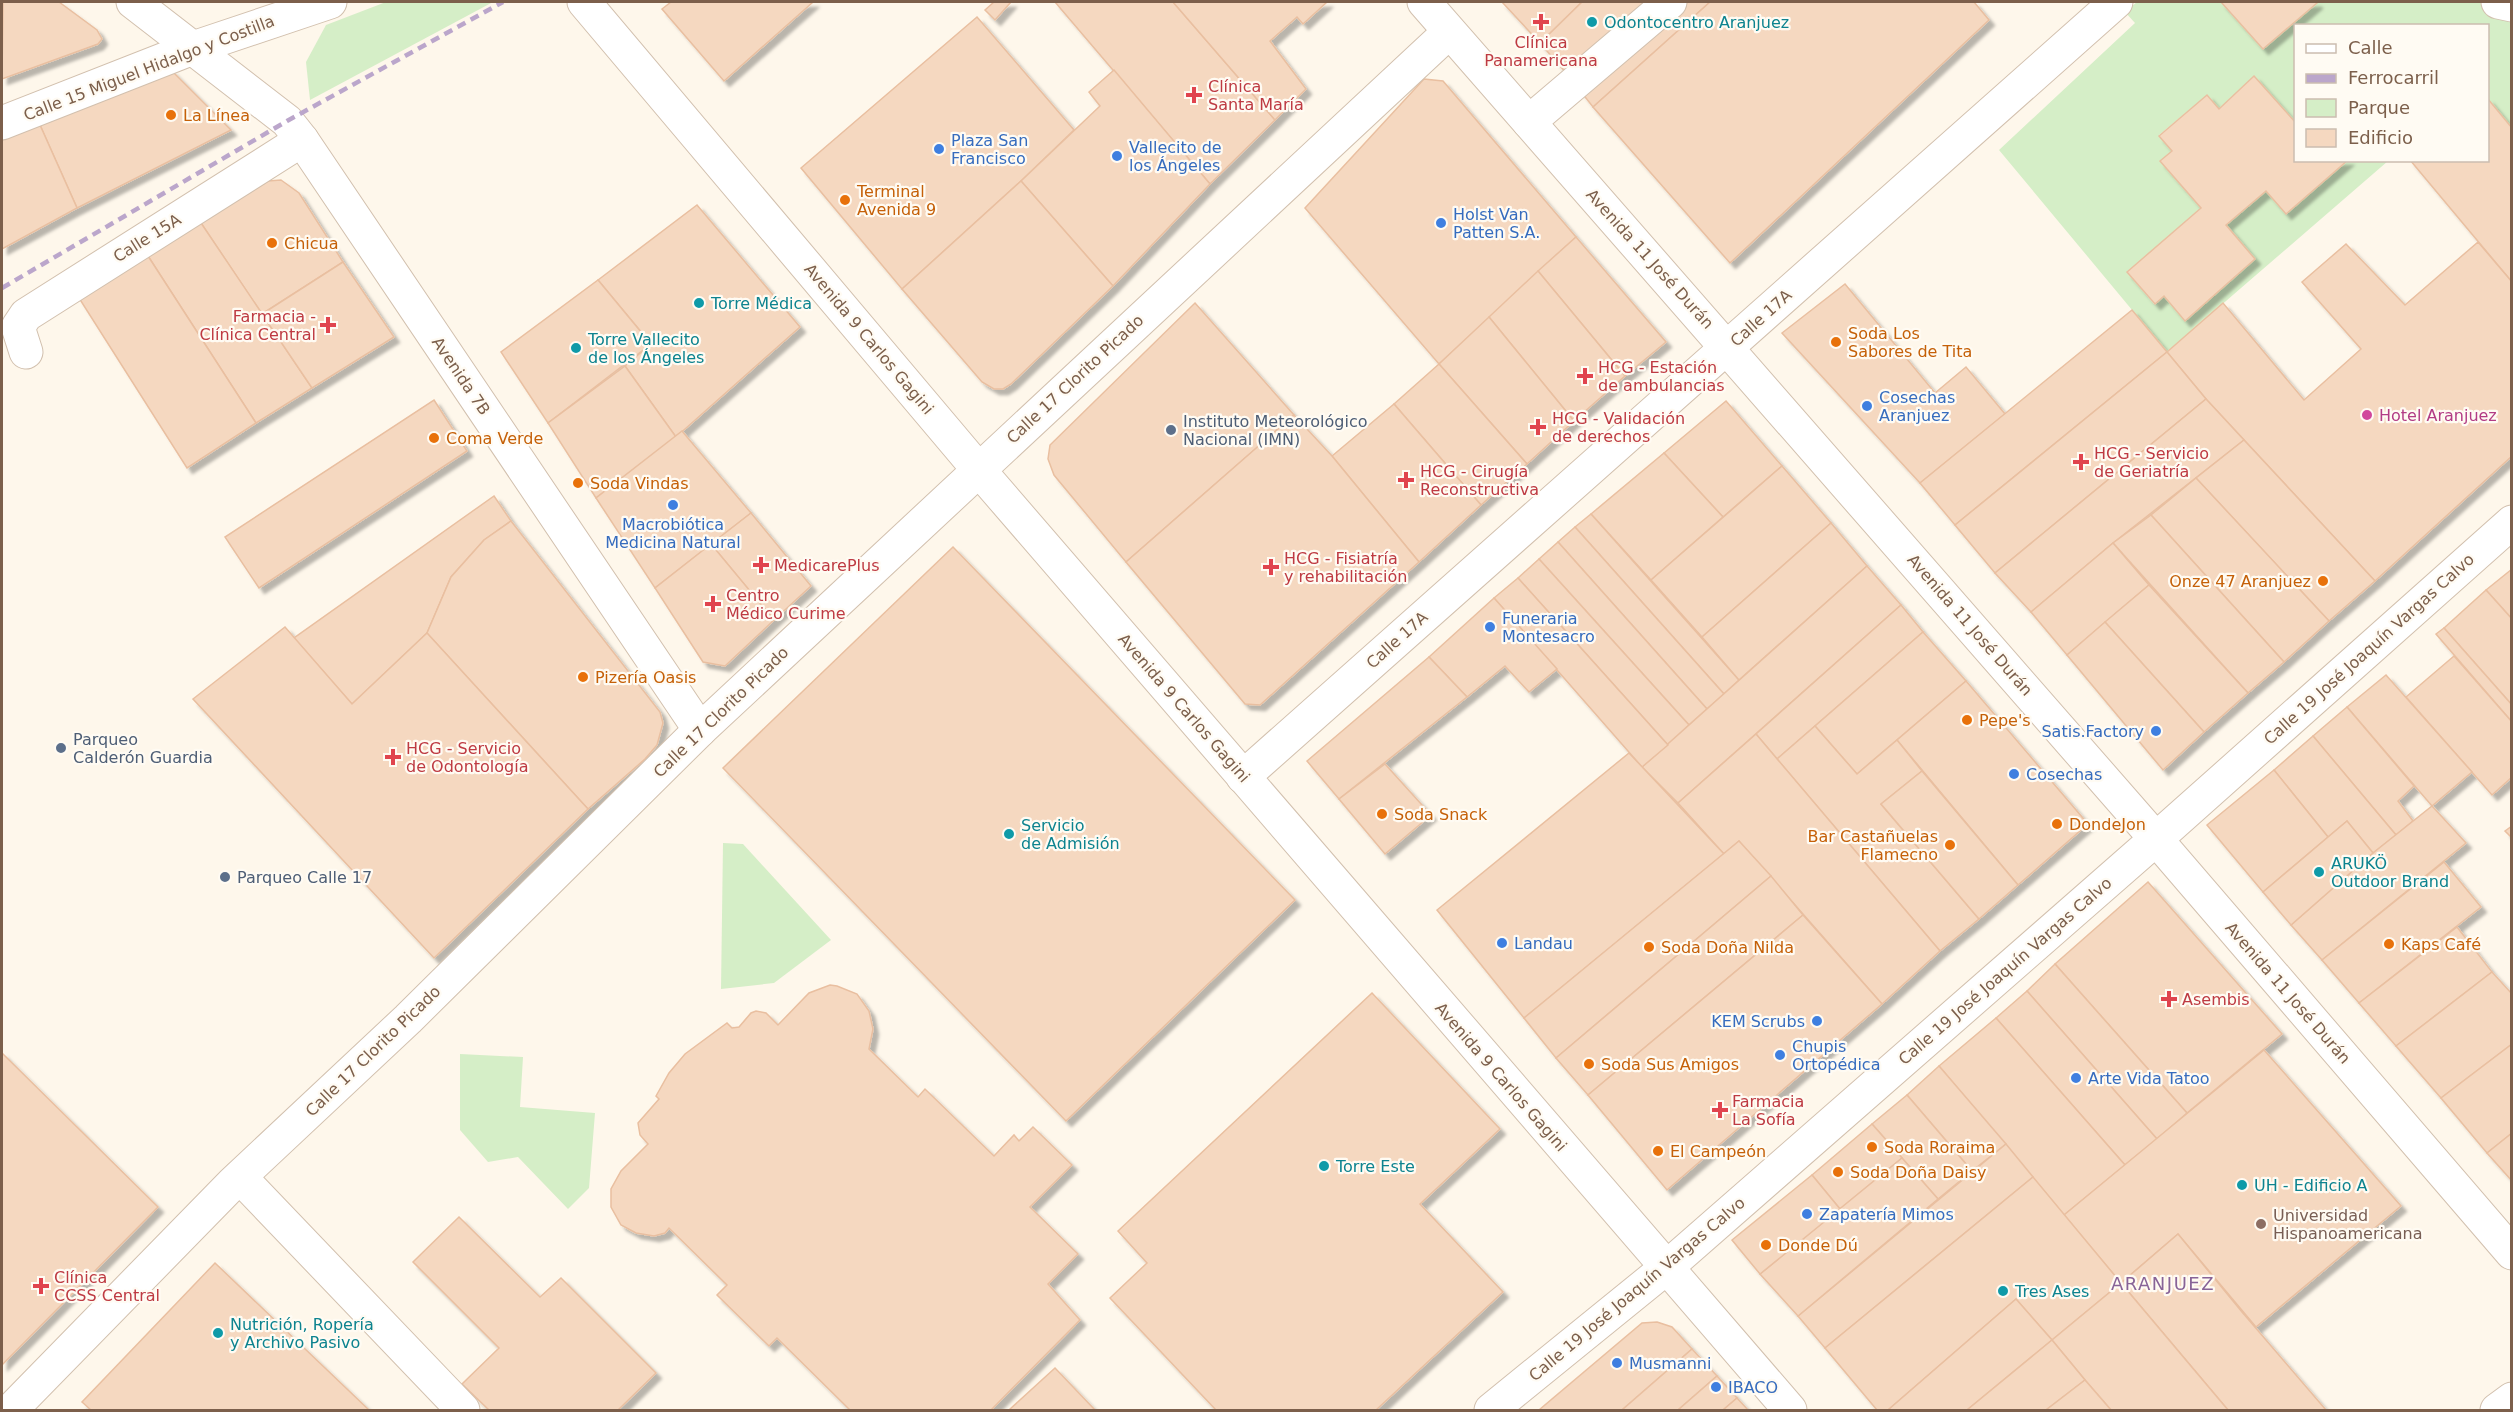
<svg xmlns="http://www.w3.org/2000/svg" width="2513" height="1412" font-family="'DejaVu Sans',sans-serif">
<defs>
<filter id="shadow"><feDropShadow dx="5.5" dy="5.5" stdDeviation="1.5" flood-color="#0004"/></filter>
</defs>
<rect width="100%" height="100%" fill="#fef7eb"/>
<g fill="#d5eec7">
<path d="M386,2H493L310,100L306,62L326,25Z"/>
<path d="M2137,2H2477L2511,14V128L2488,99V26H2296L2295,123L2254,76L2219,109L2207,95L2159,135L2172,151L2201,208L2127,272L2154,304L2164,296L2185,321L2254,259L2226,225L2266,191L2327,178L2348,161H2388L2167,352L1999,150L2135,23L2125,12Z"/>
<path d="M723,843L743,844L831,940L774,983L721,989Z"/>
<path d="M460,1054L523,1057L520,1107L595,1113L589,1188L568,1209L518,1157L488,1162L460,1130Z"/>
</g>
<g fill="#f5d8c0" stroke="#e9bfa0" stroke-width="1.5" filter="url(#shadow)">
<path d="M3,2H59L97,30L102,39L98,44L2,79Z"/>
<path d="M671,2H813L724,81L662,9Z"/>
<path d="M994,2H1011L995,20L985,10Z"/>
<path d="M1055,2H1173L1275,120L1210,184Z"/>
<path d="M1173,2H1327L1303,24L1297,17L1270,41L1306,89L1275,120Z"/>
<path d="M1502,2H1582L1540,43Z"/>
<path d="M1582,2H1646L1567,74L1540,43Z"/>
<path d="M1646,2H1710L1593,107L1567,74Z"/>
<path d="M1710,2H1974L1989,20L1730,263L1593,107Z"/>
<path d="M2221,2H2316L2317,3L2263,49Z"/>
<path d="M977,17L1074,130L1021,181L902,289L801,168Z"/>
<path d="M171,70L231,130L77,208L40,125Z"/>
<path d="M1114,70L1210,184L1113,286L1021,181L1100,106L1089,92Z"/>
<path d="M2254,76L2296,123V160H2348L2286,214L2266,191L2226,225L2255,259L2185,321L2164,296L2155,304L2127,272L2201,208L2160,161L2172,151L2159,136L2207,95L2219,109Z"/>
<path d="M1424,79L1443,81L1576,237L1439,364L1305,208Z"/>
<path d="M2488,99L2512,128V282L2410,160H2488Z"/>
<path d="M40,125L77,208L2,249V140Z"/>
<path d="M281,180L299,193L343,262L262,314L201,223L268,181Z"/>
<path d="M1021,181L1113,286L1011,384L1003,389H994L982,382L902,289Z"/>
<path d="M697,205L800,327L676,437L625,366L651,344L598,280Z"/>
<path d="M201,223L312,388L256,423L148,256Z"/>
<path d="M1576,237L1666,342L1625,376L1538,271Z"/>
<path d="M2478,242L2512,282V456L2375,581L2206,399L2167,352L2223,303L2304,400L2361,349L2302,282L2346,244L2405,305Z"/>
<path d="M148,256L256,423L187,468L79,298Z"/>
<path d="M343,262L394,337L312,388L262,314Z"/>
<path d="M1538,271L1625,376L1574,421L1489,317Z"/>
<path d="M598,280L651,344L548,423L501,352Z"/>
<path d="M1845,284L1935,393L1966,367L2005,414L1920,483L1782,333Z"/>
<path d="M1195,303L1294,415L1126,562L1054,475L1048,459L1050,445Z"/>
<path d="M2132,310L2167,352L1955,525L1920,483Z"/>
<path d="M1489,317L1574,421L1527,464L1439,364Z"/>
<path d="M2167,352L2206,399L1995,573L1955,525Z"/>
<path d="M1439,364L1527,464L1481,505L1394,404Z"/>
<path d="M625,366L676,437L596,498L548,423Z"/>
<path d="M2206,399L2244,440L2113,543L2031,612L1995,573Z"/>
<path d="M434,400L467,451L259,588L225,537Z"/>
<path d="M1726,401L1782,466L1723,517L1664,453Z"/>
<path d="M1394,404L1481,505L1419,562L1332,456Z"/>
<path d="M1294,415L1332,456L1419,562L1260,705L1245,704L1126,562Z"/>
<path d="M682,431L751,513L655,588L596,498Z"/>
<path d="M2244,440L2375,581L2329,621L2196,478Z"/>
<path d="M1664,453L1723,517L1651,580L1591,514Z"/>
<path d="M1782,466L1831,523L1702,637L1651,580Z"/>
<path d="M2196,478L2329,621L2284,662L2151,515Z"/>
<path d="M494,496L511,521L484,540L451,577L427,633L352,704L294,638Z"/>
<path d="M751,513L811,586L774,620L711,544Z"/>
<path d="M1591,514L1739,680L1724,694L1575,527Z"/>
<path d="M2151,515L2284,662L2248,693L2113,543Z"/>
<path d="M511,521L660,712L663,723L657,745L645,759L588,809L427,633L451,577L484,540Z"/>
<path d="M1831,523L1867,566L1739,680L1702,637Z"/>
<path d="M1575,527L1724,694L1707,709L1558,542Z"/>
<path d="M1558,542L1707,709L1689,725L1539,559Z"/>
<path d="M2113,543L2149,585L2067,655L2031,612Z"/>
<path d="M711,544L774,620L725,666L703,662L655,588Z"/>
<path d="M953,547L1295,900L1066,1121L723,768Z"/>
<path d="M1539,559L1689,725L1668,745L1518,578Z"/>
<path d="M1867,566L1901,605L1678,803L1642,767Z"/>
<path d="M2512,569V619L2486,590Z"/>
<path d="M1518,578L1668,745L1642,767L1494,598Z"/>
<path d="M2149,585L2248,693L2204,732L2105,622Z"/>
<path d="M2486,590L2512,619V705L2444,628Z"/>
<path d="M1494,598L1557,669L1529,692L1505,666L1467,697L1429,657Z"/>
<path d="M1901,605L1923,632L1777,759L1756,734Z"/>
<path d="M2105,622L2204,732L2163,770L2067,655Z"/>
<path d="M285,627L352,704L427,633L588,809L434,958L193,699Z"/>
<path d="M2444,628L2512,705V722L2436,634Z"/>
<path d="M1923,632L1966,681L1857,774L1815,726Z"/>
<path d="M2454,656L2512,722V777L2492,795L2406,697Z"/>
<path d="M1429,657L1467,697L1339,799L1307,761Z"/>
<path d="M2386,675L2472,772L2432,806L2347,707Z"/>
<path d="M1966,681L2088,824L2018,885L1897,740Z"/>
<path d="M2347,707L2414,786L2398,801L2413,821L2396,835L2313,736Z"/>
<path d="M1815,726L1857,774L1897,740L1922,771L1881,804L1979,919L1940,951L1777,759Z"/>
<path d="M1756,734L1940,951L1882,1004L1739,841L1724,854L1678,803Z"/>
<path d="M2313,736L2396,835L2373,853L2347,821L2328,837L2274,770Z"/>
<path d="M1629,753L1724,854L1524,1018L1437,910Z"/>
<path d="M1385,764L1431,815L1385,854L1339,799Z"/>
<path d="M2274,770L2328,837L2263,892L2207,825Z"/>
<path d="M1922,771L2018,885L1979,919L1881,804Z"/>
<path d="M2432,806L2466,843L2322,960L2291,925L2373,853Z"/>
<path d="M2347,821L2373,853L2291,925L2263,892Z"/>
<path d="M2512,826V838L2505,831Z"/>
<path d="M1739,841L1771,876L1556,1058L1524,1018Z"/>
<path d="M2444,862L2481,907L2359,1003L2322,960Z"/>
<path d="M1771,876L1803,915L1588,1095L1556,1058Z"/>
<path d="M2148,882L2282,1034L2187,1113L2055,964Z"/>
<path d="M1803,915L1882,1004L1667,1190L1588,1095Z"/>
<path d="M2457,927L2492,972L2396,1046L2359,1003Z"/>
<path d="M2055,964L2187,1113L2157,1139L2027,991Z"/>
<path d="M2492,972L2512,994V1044L2441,1098L2396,1046Z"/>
<path d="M830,985L837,986L857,994L869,1011L873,1029L869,1049L918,1097L925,1089L994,1156L1014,1135L1019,1141L1033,1127L1072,1165L1030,1207L1078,1254L1048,1284L1080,1320L991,1410H850L777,1338L769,1346L717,1295L727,1285L669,1228L665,1233L654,1236L636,1233L621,1225L611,1207V1189L621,1171L648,1144L640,1135L638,1123L659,1099L656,1096L669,1073L685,1054L727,1023L732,1028L739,1027L751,1013L756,1011L766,1013L778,1025L809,993Z"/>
<path d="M2027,991L2157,1139L2125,1165L1996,1018Z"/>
<path d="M1372,993L1500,1129L1420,1204L1503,1292L1376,1410H1216L1110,1298L1147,1263L1118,1231Z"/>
<path d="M1996,1018L2125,1165L2064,1215L1939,1066Z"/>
<path d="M2512,1044V1133L2487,1153L2441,1098Z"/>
<path d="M2264,1050L2401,1206L2256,1327L2178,1234L2121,1283L2064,1215Z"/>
<path d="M2,1053L158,1207L2,1365Z"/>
<path d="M1939,1066L2006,1144L1972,1171L1907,1095Z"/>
<path d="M1907,1095L1972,1171L1938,1199L1872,1124Z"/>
<path d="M1872,1124L1902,1158L1840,1209L1812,1175Z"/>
<path d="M2512,1133V1181L2487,1153Z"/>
<path d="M2006,1144L2033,1177L1825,1348L1798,1316Z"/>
<path d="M1902,1158L1938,1199L1798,1316L1760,1274Z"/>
<path d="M1812,1175L1840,1209L1760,1274L1732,1240Z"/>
<path d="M2033,1177L2121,1283L2052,1340L2016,1299L1888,1410H1877L1825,1348Z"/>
<path d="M459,1217L540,1297L561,1278L656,1373L618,1410H489L462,1384L499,1348L413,1262Z"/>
<path d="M2178,1234L2242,1312L2326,1410H2228L2121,1283Z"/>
<path d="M215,1263L369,1410H91L82,1402Z"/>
<path d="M2121,1283L2185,1359L2228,1410H2111L2085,1380L2052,1340Z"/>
<path d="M2016,1299L2052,1340L1967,1410H1888Z"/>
<path d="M1657,1322L1672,1327L1692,1349L1622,1410H1539L1642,1323Z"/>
<path d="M2052,1340L2085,1380L2046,1410H1967Z"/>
<path d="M1692,1349L1717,1376L1678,1410H1622Z"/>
<path d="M1055,1368L1095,1410H1009Z"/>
<path d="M1717,1376L1737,1398L1723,1410H1678Z"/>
<path d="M2085,1380L2111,1410H2046Z"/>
<path d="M1737,1398L1748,1410H1723Z"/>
</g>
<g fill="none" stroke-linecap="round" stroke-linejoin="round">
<defs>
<g id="minor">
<path d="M133,2L287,121L302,140L700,730"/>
<path d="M584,2L978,469L1790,1410"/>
<path d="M1424,2L2156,839L2512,1253"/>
<path d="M2498,2L2512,5"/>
<path d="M1529,122L1670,2"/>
<path d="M2,123L193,48L330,2"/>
<path d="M26,352L18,327L26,315L302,140"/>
<path d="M1243,777L2116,2"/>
<path d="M240,1177L463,1410"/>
<path d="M11,1410L233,1183L408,1019L700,730L1449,32"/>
<path d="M1491,1410L1666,1268L2156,839L2512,522"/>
<path d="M2497,1410L2512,1399"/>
</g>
</defs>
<use href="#minor" stroke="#d2c0ae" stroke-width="35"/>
<use href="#minor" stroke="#fff" stroke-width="33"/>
<path stroke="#bba6cb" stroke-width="4.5" stroke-dasharray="9 6" stroke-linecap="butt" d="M2,288L287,121L503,2"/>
</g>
<g fill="#e0444e" stroke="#fffbf3" stroke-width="2">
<path d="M1538 13h6v6h6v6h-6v6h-6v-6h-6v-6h6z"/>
<path d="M1191 86h6v6h6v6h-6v6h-6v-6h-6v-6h6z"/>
<path d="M325 316h6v6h6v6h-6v6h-6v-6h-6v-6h6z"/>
<path d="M1582 367h6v6h6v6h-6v6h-6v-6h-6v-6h6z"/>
<path d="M1535 418h6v6h6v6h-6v6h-6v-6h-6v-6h6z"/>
<path d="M2078 453h6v6h6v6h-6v6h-6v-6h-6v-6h6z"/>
<path d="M1403 471h6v6h6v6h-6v6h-6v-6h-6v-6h6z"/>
<path d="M758 556h6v6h6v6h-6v6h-6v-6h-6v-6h6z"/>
<path d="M1268 558h6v6h6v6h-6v6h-6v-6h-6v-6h6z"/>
<path d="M710 595h6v6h6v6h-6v6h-6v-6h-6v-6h6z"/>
<path d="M390 748h6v6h6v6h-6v6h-6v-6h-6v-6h6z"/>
<path d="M2166 990h6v6h6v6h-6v6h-6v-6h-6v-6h6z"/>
<path d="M1717 1101h6v6h6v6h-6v6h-6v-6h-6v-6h6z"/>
<path d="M38 1277h6v6h6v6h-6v6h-6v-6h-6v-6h6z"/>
</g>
<g fill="#0f9aa8" stroke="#fffbf3" stroke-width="2">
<circle cx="1592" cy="22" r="6"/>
<circle cx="699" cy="303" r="6"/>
<circle cx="576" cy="348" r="6"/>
<circle cx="1009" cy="834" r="6"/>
<circle cx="2319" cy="872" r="6"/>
<circle cx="1324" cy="1166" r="6"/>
<circle cx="2242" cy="1185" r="6"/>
<circle cx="2003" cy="1291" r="6"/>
<circle cx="218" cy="1333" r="6"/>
</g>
<g fill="#e8710a" stroke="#fffbf3" stroke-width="2">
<circle cx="171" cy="115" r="6"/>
<circle cx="845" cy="200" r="6"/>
<circle cx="272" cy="243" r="6"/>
<circle cx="1836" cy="342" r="6"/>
<circle cx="434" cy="438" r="6"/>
<circle cx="578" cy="483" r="6"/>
<circle cx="2323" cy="581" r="6"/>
<circle cx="583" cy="677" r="6"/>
<circle cx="1967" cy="720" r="6"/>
<circle cx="1382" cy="814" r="6"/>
<circle cx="2057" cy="824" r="6"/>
<circle cx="1950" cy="845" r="6"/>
<circle cx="2389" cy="944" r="6"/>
<circle cx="1649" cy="947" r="6"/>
<circle cx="1589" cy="1064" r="6"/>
<circle cx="1872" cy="1147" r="6"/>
<circle cx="1658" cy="1151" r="6"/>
<circle cx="1838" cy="1172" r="6"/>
<circle cx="1766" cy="1245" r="6"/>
</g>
<g fill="#3f7fe0" stroke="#fffbf3" stroke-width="2">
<circle cx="939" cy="149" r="6"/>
<circle cx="1117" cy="156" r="6"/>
<circle cx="1441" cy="223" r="6"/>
<circle cx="1867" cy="406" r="6"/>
<circle cx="673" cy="505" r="6"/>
<circle cx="1490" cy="627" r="6"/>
<circle cx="2156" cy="731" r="6"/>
<circle cx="2014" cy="774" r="6"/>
<circle cx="1502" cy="943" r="6"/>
<circle cx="1817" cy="1021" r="6"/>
<circle cx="1780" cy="1055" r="6"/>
<circle cx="2076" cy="1078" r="6"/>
<circle cx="1807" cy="1214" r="6"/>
<circle cx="1617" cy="1363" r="6"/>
<circle cx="1716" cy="1387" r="6"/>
</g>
<circle fill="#d1479c" stroke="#fffbf3" stroke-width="2" cx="2367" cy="415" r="6"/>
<g fill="#5c6f8a" stroke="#fffbf3" stroke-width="2">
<circle cx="1171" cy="430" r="6"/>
<circle cx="61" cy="748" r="6"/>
<circle cx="225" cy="877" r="6"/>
</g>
<circle fill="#8d6e63" stroke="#fffbf3" stroke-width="2" cx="2261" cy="1224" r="6"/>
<g text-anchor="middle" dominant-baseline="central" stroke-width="4.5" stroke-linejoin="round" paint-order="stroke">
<g font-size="16" fill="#0d838f" stroke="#fffbf3" text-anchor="start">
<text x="1604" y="22">Odontocentro Aranjuez</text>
<text x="711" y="303">Torre Médica</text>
<text x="588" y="339">Torre Vallecito<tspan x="588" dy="18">de los Ángeles</tspan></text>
<text x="1021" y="825">Servicio<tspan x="1021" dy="18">de Admisión</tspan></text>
<text x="2331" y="863">ARUKÖ<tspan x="2331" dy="18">Outdoor Brand</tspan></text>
<text x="1336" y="1166">Torre Este</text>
<text x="2254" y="1185">UH - Edificio A</text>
<text x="2015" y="1291">Tres Ases</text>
<text x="230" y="1324">Nutrición, Ropería<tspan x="230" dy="18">y Archivo Pasivo</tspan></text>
</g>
<g font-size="16" fill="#be3a42" stroke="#fffbf3" text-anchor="start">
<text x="1541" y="42" text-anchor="middle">Clínica<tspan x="1541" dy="18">Panamericana</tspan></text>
<text x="1208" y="86">Clínica<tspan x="1208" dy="18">Santa María</tspan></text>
<text x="316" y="316" text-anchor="end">Farmacia -<tspan x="316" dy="18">Clínica Central</tspan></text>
<text x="1598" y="367">HCG - Estación<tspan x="1598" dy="18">de ambulancias</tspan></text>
<text x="1552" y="418">HCG - Validación<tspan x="1552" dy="18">de derechos</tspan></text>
<text x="2094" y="453">HCG - Servicio<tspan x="2094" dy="18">de Geriatría</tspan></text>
<text x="1420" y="471">HCG - Cirugía<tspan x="1420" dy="18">Reconstructiva</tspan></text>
<text x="1284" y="558">HCG - Fisiatría<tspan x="1284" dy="18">y rehabilitación</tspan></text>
<text x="774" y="565">MedicarePlus</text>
<text x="726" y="595">Centro<tspan x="726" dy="18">Médico Curime</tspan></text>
<text x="406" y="748">HCG - Servicio<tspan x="406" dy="18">de Odontología</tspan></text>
<text x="2182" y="999">Asembis</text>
<text x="1732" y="1101">Farmacia<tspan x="1732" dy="18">La Sofía</tspan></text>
<text x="54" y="1277">Clínica<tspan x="54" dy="18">CCSS Central</tspan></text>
</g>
<g font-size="16" fill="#7c5f4b" stroke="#fffbf3">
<text transform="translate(149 68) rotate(-21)">Calle 15 Miguel Hidalgo y Costilla</text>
<text transform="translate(147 238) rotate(-32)">Calle 15A</text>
<text transform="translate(1650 259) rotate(48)">Avenida 11 José Durán</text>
<text transform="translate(1761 318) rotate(-42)">Calle 17A</text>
<text transform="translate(869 339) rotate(50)">Avenida 9 Carlos Gagini</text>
<text transform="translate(461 376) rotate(56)">Avenida 7B</text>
<text transform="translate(1075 379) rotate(-43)">Calle 17 Clorito Picado</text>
<text transform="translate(1970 625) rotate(49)">Avenida 11 José Durán</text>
<text transform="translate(1397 640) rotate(-42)">Calle 17A</text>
<text transform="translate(2369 649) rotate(-42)">Calle 19 José Joaquín Vargas Calvo</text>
<text transform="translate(1184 708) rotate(49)">Avenida 9 Carlos Gagini</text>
<text transform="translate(721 712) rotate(-44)">Calle 17 Clorito Picado</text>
<text transform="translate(2005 971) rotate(-41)">Calle 19 José Joaquín Vargas Calvo</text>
<text transform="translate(2288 993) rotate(49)">Avenida 11 José Durán</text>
<text transform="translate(373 1051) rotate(-44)">Calle 17 Clorito Picado</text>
<text transform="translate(1501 1077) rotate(49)">Avenida 9 Carlos Gagini</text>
<text transform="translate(1637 1289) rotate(-40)">Calle 19 José Joaquín Vargas Calvo</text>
</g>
<g font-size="16" fill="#c56008" stroke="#fffbf3" text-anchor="start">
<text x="183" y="115">La Línea</text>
<text x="857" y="191">Terminal<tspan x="857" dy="18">Avenida 9</tspan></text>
<text x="284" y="243">Chicua</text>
<text x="1848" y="333">Soda Los<tspan x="1848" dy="18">Sabores de Tita</tspan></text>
<text x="446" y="438">Coma Verde</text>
<text x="590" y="483">Soda Vindas</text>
<text x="2311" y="581" text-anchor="end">Onze 47 Aranjuez</text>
<text x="595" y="677">Pizería Oasis</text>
<text x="1979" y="720">Pepe's</text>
<text x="1394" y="814">Soda Snack</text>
<text x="2069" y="824">DondeJon</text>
<text x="1938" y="836" text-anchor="end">Bar Castañuelas<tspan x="1938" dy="18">Flamecno</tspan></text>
<text x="2401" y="944">Kaps Café</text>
<text x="1661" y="947">Soda Doña Nilda</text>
<text x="1601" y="1064">Soda Sus Amigos</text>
<text x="1884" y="1147">Soda Roraima</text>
<text x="1670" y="1151">El Campeón</text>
<text x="1850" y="1172">Soda Doña Daisy</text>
<text x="1778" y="1245">Donde Dú</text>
</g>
<g font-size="16" fill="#366cbe" stroke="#fffbf3" text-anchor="start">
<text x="951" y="140">Plaza San<tspan x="951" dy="18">Francisco</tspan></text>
<text x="1129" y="147">Vallecito de<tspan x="1129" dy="18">los Ángeles</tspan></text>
<text x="1453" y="214">Holst Van<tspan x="1453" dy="18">Patten S.A.</tspan></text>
<text x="1879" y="397">Cosechas<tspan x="1879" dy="18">Aranjuez</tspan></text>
<text x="673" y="524" text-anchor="middle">Macrobiótica<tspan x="673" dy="18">Medicina Natural</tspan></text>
<text x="1502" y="618">Funeraria<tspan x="1502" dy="18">Montesacro</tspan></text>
<text x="2144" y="731" text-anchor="end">Satis.Factory</text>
<text x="2026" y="774">Cosechas</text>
<text x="1514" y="943">Landau</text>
<text x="1805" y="1021" text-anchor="end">KEM Scrubs</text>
<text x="1792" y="1046">Chupis<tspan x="1792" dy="18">Ortopédica</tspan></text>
<text x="2088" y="1078">Arte Vida Tatoo</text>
<text x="1819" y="1214">Zapatería Mimos</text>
<text x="1629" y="1363">Musmanni</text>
<text x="1728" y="1387">IBACO</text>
</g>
<g font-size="16" fill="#b23c85" stroke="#fffbf3" text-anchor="start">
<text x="2379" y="415">Hotel Aranjuez</text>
</g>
<g font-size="16" fill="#4e5e75" stroke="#fffbf3" text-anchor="start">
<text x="1183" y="421">Instituto Meteorológico<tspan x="1183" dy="18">Nacional (IMN)</tspan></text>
<text x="73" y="739">Parqueo<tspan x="73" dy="18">Calderón Guardia</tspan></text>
<text x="237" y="877">Parqueo Calle 17</text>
</g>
<g font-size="16" fill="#785e54" stroke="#fffbf3" text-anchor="start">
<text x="2273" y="1215">Universidad<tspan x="2273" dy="18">Hispanoamericana</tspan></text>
</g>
<g font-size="18" letter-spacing="1.5" fill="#886397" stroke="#fffbf3">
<text x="2163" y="1283">ARANJUEZ</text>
</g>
</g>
<rect width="2513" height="1412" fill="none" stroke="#7c5f4b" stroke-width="6"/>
<rect x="2294" y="24" width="195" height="138" fill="#fffbf3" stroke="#cbbdb0" stroke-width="1.5"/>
<rect x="2306" y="44" width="30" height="9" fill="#ffffff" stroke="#cbbdb0" stroke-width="1.5"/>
<text x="2348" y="54" font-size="18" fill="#7c5f4b">Calle</text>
<rect x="2306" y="74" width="30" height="9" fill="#bba6cb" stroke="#cbbdb0" stroke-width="1.5"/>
<text x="2348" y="84" font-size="18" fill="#7c5f4b">Ferrocarril</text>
<rect x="2306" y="99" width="30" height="18" fill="#d5eec7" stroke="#cbbdb0" stroke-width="1.5"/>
<text x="2348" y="114" font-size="18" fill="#7c5f4b">Parque</text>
<rect x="2306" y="129" width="30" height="18" fill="#f5d8c0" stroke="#cbbdb0" stroke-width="1.5"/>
<text x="2348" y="144" font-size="18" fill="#7c5f4b">Edificio</text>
</svg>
